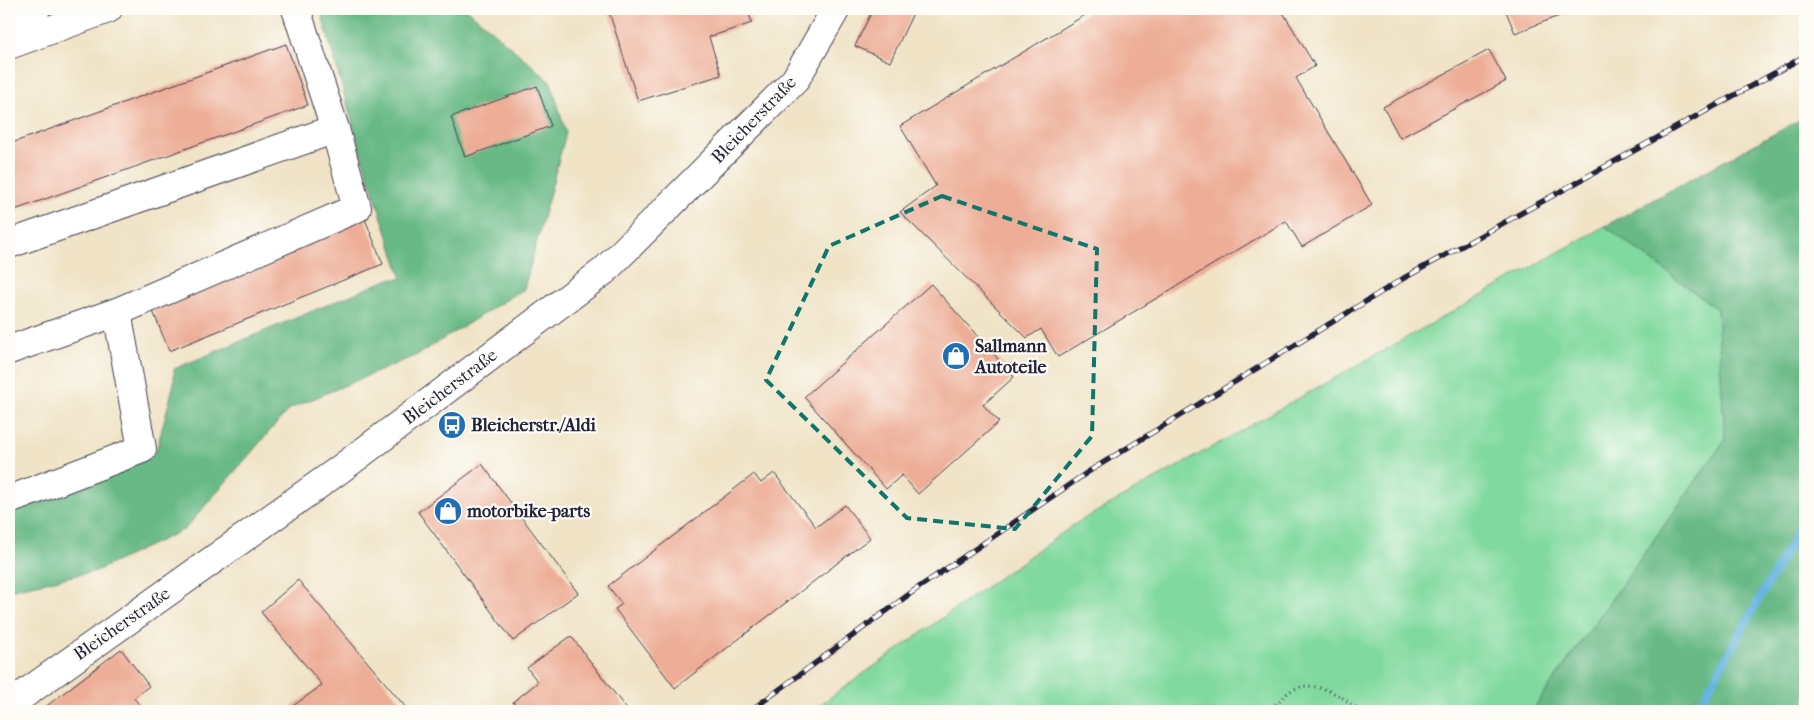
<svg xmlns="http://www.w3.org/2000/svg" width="1814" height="720" font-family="'IM FELL French Canon',serif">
<rect width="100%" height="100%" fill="#fdfcf7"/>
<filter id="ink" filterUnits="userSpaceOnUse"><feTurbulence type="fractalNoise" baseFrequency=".02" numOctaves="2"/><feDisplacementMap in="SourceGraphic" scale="10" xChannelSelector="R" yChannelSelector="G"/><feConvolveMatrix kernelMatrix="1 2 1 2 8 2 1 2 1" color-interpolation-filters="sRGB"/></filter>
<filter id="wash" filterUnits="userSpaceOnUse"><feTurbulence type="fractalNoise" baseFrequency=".0096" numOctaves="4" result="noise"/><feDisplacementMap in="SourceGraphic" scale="20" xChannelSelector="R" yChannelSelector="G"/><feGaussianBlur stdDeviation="1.12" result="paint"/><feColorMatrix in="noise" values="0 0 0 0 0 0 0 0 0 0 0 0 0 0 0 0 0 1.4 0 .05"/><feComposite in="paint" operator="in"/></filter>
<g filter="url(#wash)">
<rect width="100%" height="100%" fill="#f0e3c6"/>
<path fill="#80d99e" stroke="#517e6c" d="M1605,226L1717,309L1725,440L1532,711H811L1075,524Z"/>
<g fill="#68b985" stroke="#456e60">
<path d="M320,9H467L551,82L566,133L524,289L417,355L289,409L185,529L96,571L9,590V513L156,452L174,383V369L389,279H402L363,160Z"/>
<path d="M1805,117V711H1532L1725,440L1717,309L1605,226Z"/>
</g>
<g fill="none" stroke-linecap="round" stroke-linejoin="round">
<path stroke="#66b5e0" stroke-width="8" d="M1696,711L1805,518"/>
</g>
<g id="blocks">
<g fill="#edad96">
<path d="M608,9H655L657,14L674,9H747L752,23L709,37L721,75L638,101Z"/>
<path d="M873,9H915L890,62L855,46Z"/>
<path d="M1095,9H1281L1315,66L1296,78L1372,205L1302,247L1286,221L1058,357L1041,329L1027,338L900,212L936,186L900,126Z"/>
<path d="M1505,9H1577L1515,33Z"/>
<path d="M286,44L308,105L9,212V144Z"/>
<path d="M1489,50L1506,81L1400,138L1383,107Z"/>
<path d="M537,86L551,126L465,157L451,117Z"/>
<path d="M365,219L383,264L169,351L151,306Z"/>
<path d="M931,284L1014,377L983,405L999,422L918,494L902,475L886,489L804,397Z"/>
<path d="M482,464L578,593L513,641L418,512Z"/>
<path d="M774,473L816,527L845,505L870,538L675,688L615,609L622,604L608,586L754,474L761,483Z"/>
<path d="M298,580L408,710L406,711H286L322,685L261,612Z"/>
<path d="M571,636L628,711H520L513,702L538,682L527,668Z"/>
<path d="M121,649L149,686L134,698L145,711H40Z"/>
</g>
</g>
</g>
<g filter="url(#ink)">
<use href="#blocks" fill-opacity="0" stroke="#413f50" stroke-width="1"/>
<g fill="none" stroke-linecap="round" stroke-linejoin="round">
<defs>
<g id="minor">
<path d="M9,244L335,129L296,9"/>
<path d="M117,312L357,208L335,129"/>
<path d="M9,350L117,312L142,449L9,500"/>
<path d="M9,705L339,470L604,271L795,80L836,9"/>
</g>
<g id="major">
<path d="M9,19L36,9"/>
<path d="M9,45L108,9"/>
</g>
</defs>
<use href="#minor" stroke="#413f50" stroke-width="30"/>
<use href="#major" stroke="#413f50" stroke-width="30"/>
<path stroke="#413f50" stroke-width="3" stroke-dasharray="1 4" stroke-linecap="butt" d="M1268,711C1276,705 1284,695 1292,690C1315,678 1344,697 1360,711"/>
<use href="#minor" stroke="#fff" stroke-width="28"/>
<use href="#major" stroke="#fff" stroke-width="28"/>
<defs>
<path id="rail" d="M750,711L915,590L1088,472L1404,278L1805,56"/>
</defs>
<use href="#rail" stroke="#22223b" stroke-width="5.5"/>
<use href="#rail" stroke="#fdfcf7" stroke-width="4" stroke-dasharray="11" stroke-linecap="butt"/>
</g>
</g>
<path fill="none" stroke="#0f766e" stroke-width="4" stroke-dasharray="10 6" stroke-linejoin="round" d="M942,196L1097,249L1092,436L1015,529L907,518L766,380L829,246Z"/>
<defs>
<symbol id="shop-disc" viewBox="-11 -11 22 22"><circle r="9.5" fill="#1f6fb2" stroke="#fdfcf7"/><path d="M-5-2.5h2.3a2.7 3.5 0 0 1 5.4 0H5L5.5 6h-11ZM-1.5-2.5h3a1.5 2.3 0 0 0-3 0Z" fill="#fff"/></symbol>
<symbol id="bus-disc" viewBox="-11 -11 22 22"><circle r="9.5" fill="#1f6fb2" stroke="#fdfcf7"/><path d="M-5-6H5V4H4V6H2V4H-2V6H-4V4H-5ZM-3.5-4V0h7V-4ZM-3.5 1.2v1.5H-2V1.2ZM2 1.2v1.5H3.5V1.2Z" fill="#fff"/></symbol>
</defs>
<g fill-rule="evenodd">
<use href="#shop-disc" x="940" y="340" width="32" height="32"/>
<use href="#bus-disc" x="436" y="409" width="32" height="32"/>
<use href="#shop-disc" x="432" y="495" width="32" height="32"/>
</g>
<g text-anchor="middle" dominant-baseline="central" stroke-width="4.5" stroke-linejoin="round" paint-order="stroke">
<g font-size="18" fill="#22223b" stroke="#fdfcf7">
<text transform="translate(754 120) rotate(-46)">Bleicherstraße</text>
<text transform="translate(450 387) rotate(-37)">Bleicherstraße</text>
<text transform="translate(122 624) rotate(-35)">Bleicherstraße</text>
</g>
<g font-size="18" font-weight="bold" fill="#22223b" stroke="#fdfcf7" text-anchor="start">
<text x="975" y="346">Sallmann<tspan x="975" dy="21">Autoteile</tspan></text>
<text x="471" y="425">Bleicherstr./Aldi</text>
<text x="467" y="511">motorbike-parts</text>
</g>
</g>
<rect width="1814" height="720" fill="none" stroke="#fdfcf7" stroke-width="30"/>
</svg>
